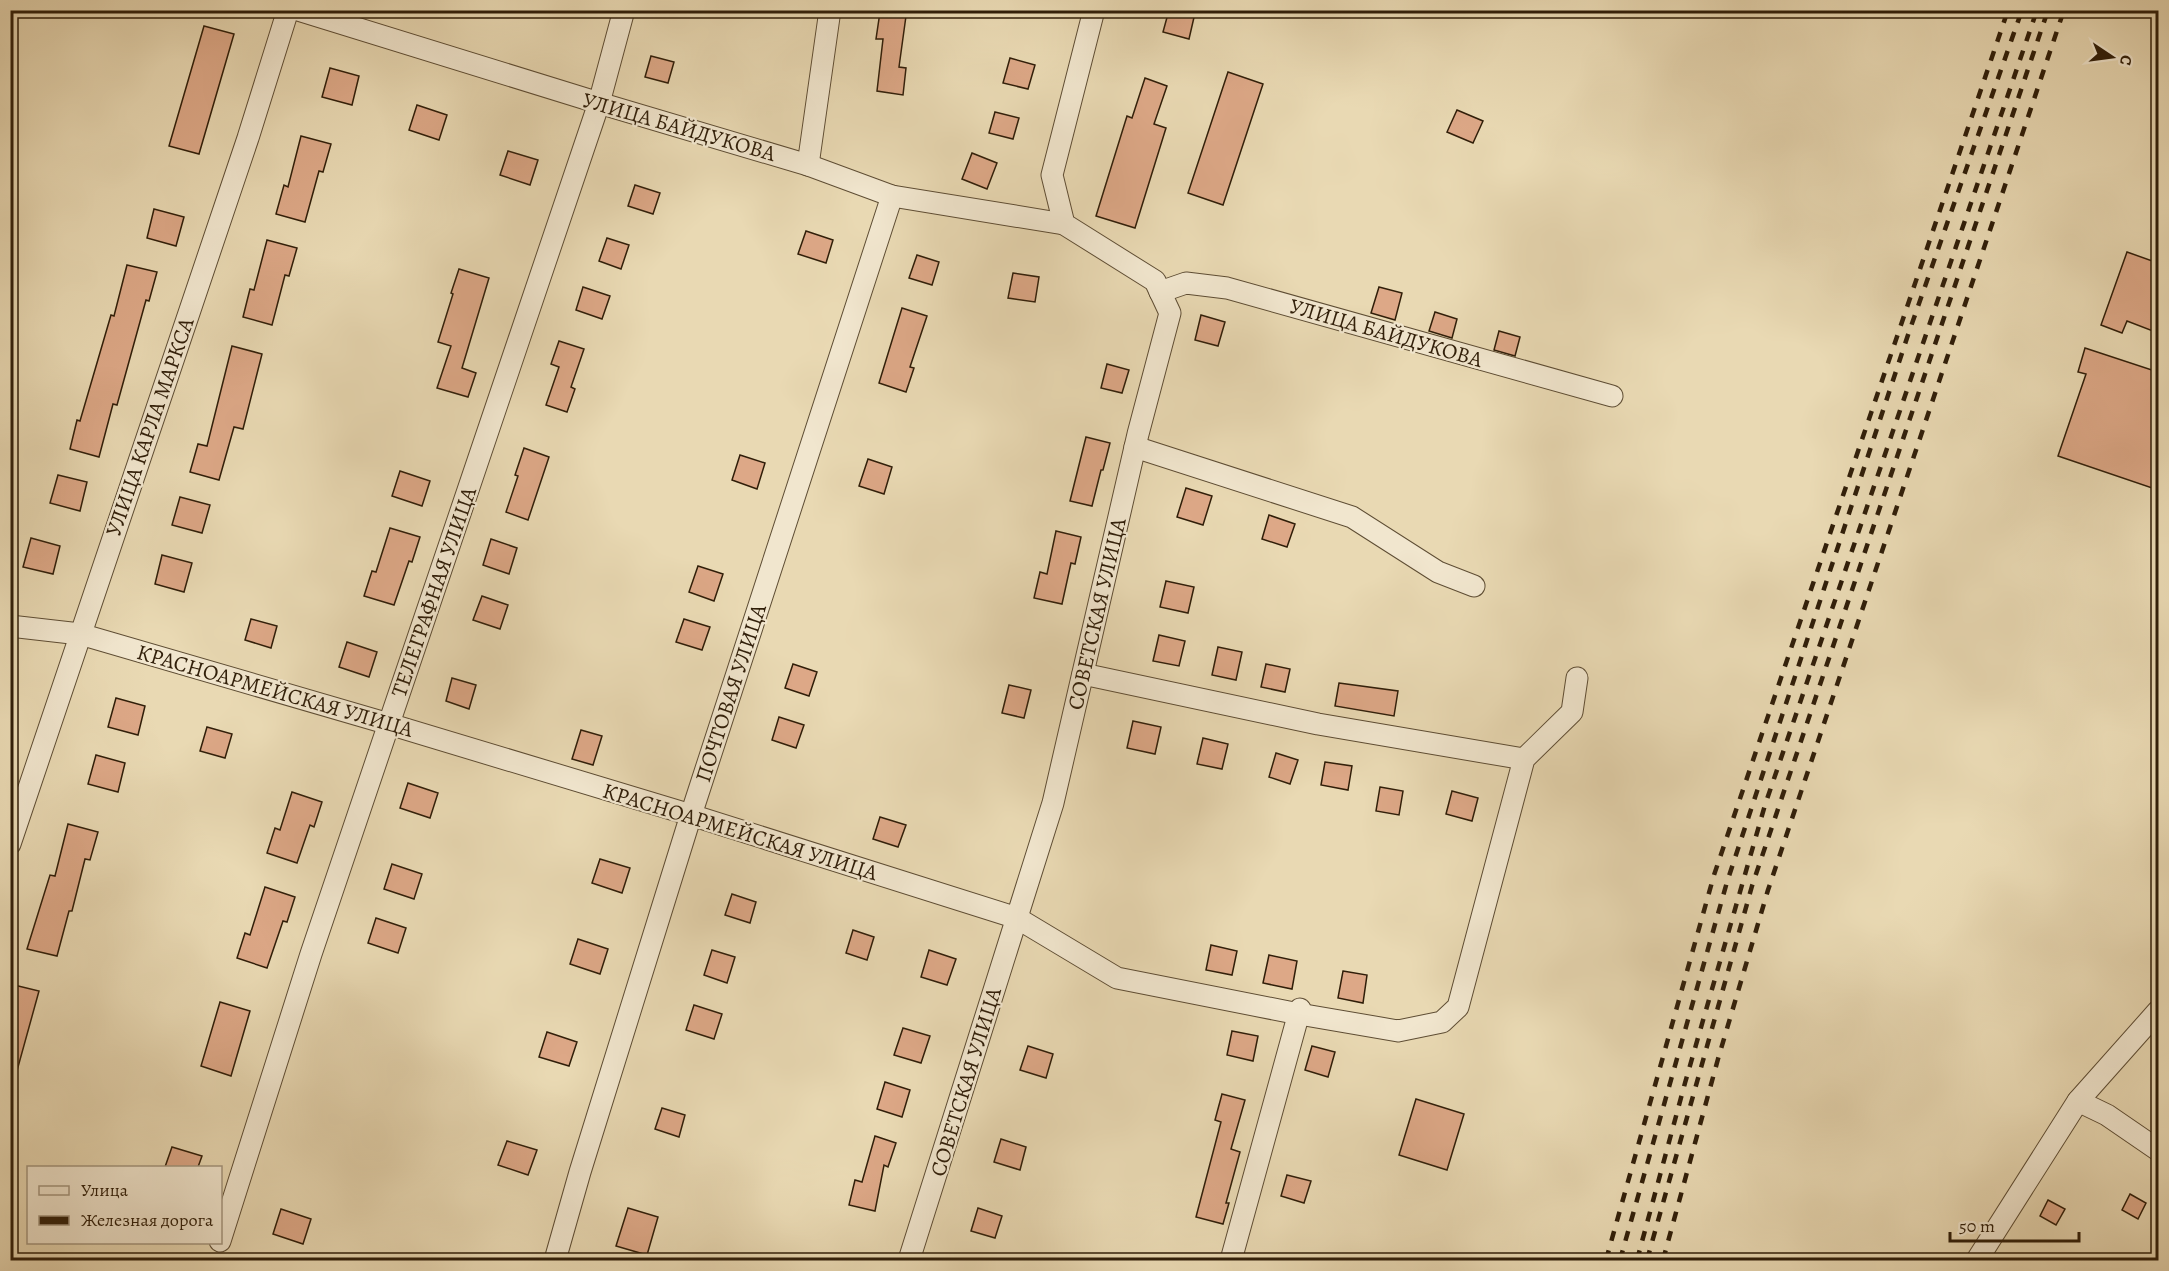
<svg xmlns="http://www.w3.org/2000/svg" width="2169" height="1271" font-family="Alegreya,serif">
<rect width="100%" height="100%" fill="#e9d9b3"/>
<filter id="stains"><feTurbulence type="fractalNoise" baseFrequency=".00333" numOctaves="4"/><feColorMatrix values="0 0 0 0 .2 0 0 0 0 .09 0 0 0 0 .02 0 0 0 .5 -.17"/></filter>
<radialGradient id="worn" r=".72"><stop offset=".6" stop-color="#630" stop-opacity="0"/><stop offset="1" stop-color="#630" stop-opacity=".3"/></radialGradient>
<g fill="#dda887" stroke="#301e09" stroke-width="1.5">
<path d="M1169,10H1184L1195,13L1189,39L1163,32Z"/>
<path d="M880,12L906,16L899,67L906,68L903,95L877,91L883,39H876Z"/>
<path d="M204,26L234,34L199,154L169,146Z"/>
<path d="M651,56L674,62L668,83L645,77Z"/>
<path d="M1010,58L1035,65L1028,89L1003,83Z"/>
<path d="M330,68L359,76L352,105L322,97Z"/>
<path d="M1228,72L1263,84L1223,205L1188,193Z"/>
<path d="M1145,78L1167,86L1154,124L1166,128L1135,228L1096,216L1127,116L1132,118Z"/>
<path d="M417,105L447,115L439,140L409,130Z"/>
<path d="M1457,110L1483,121L1473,143L1447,132Z"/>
<path d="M995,112L1019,118L1013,139L989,133Z"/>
<path d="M301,136L331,144L323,172L319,171L305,222L276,214L284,185L288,187Z"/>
<path d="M508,151L538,160L530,185L500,175Z"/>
<path d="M972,153L997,163L987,189L962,179Z"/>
<path d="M635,185L660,193L653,214L628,206Z"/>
<path d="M154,209L184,217L176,246L147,238Z"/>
<path d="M806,231L833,240L826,263L798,254Z"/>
<path d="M607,238L629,245L621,269L599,261Z"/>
<path d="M267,240L297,248L289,276L285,275L272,325L243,317L250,289L254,290Z"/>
<path d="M2127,252L2158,263V333L2127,321L2122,333L2101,325Z"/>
<path d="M917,255L939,262L932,285L909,278Z"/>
<path d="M127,265L157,272L149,301L146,300L117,405L113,404L99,457L70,449L77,420L80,421L111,315L114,316Z"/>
<path d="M459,269L489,278L462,368L476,373L468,397L437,388L451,346L438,342L453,294L451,293Z"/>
<path d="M1013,273L1039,277L1035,302L1008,298Z"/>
<path d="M583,287L610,296L602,319L576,310Z"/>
<path d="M1379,287L1402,293L1395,320L1371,313Z"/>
<path d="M902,308L927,316L910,367L914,368L906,392L879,383Z"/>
<path d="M1435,312L1457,319L1452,338L1429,331Z"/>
<path d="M1201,315L1225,322L1218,346L1195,340Z"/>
<path d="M1499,331L1520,337L1515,356L1494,350Z"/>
<path d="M559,341L584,349L571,387L575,389L567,412L546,405L559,367L551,364Z"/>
<path d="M232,346L262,354L243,429L234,427L219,480L190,472L198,444L207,446Z"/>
<path d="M2085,348L2158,372V490L2058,456L2086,374L2078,372Z"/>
<path d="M1107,364L1129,370L1122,393L1101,388Z"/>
<path d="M1086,437L1110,443L1103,470H1101L1092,506L1070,501Z"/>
<path d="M524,448L549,457L528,520L506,512L518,476L515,475Z"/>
<path d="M740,455L765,463L757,489L732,480Z"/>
<path d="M868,459L892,467L884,494L859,486Z"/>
<path d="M400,471L430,481L422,506L392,496Z"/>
<path d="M58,475L87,482L80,511L50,503Z"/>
<path d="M1186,488L1212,496L1203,525L1177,517Z"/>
<path d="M180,497L210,505L202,533L172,525Z"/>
<path d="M1269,515L1295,524L1287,547L1262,539Z"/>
<path d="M390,528L420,537L412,562L409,561L394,605L364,596L372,571L376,572Z"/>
<path d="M1056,531L1081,537L1075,564L1071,563L1062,604L1034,598L1040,572L1047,574Z"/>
<path d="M31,538L60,546L53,574L23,567Z"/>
<path d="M491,539L517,548L509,574L483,565Z"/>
<path d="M162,555L192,563L184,592L155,584Z"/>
<path d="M698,566L723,574L714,601L689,592Z"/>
<path d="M1166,581L1194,587L1188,613L1160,607Z"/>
<path d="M482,596L508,605L500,629L473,620Z"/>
<path d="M251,619L277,626L271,648L245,640Z"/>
<path d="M684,619L710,627L702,650L676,642Z"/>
<path d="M1159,635L1185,641L1179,666L1153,661Z"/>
<path d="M347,642L377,652L369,677L339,667Z"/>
<path d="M1218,647L1242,652L1236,680L1212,675Z"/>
<path d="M793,664L817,672L809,696L785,688Z"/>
<path d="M1266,664L1290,669L1285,692L1261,687Z"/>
<path d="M452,678L476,685L469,709L446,701Z"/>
<path d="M1339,683L1398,691L1394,716L1335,706Z"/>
<path d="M1009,685L1031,690L1024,718L1002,713Z"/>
<path d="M116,698L145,706L138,735L108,727Z"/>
<path d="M779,717L804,725L796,748L772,740Z"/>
<path d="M1133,721L1161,727L1155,754L1127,748Z"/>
<path d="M207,727L232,734L225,758L200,751Z"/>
<path d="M581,730L602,736L593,765L572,759Z"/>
<path d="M1203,738L1228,744L1222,769L1197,764Z"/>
<path d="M1276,753L1298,760L1290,784L1269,777Z"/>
<path d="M96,755L125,763L118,792L88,784Z"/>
<path d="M1325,762L1352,766L1348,790L1321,785Z"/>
<path d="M408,783L438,793L430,818L400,808Z"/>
<path d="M1380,787L1403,791L1399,815L1376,811Z"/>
<path d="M1452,791L1478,798L1472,821L1446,814Z"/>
<path d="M292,792L322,802L314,827L310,825L297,863L267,853L275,828L280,830Z"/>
<path d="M880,817L906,825L898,847L873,839Z"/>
<path d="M68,824L98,832L90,860L85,859L72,911H69L57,956L27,949L50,875L55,876Z"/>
<path d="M600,859L630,868L622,893L592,883Z"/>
<path d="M392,864L422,874L414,899L384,889Z"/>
<path d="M265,887L295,897L287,922L283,921L267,968L237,958L245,933L250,935Z"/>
<path d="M732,894L756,902L750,923L725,915Z"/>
<path d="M376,918L406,928L398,953L368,943Z"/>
<path d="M853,930L874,937L867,960L846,953Z"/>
<path d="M578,939L608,949L600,974L570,964Z"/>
<path d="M1211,945L1237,951L1232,975L1206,970Z"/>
<path d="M712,950L735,957L727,983L704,975Z"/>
<path d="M929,950L956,959L947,985L921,977Z"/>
<path d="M1269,955L1297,961L1292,989L1263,983Z"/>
<path d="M1343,971L1367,975L1363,1003L1338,998Z"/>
<path d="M10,984L39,991L15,1078L10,1077Z"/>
<path d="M220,1002L250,1011L231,1076L201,1066Z"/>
<path d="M694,1005L722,1014L714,1039L686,1030Z"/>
<path d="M903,1028L930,1036L921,1063L894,1055Z"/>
<path d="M1232,1031L1258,1036L1253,1061L1227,1055Z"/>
<path d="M547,1032L577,1042L569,1066L539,1057Z"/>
<path d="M1028,1046L1053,1054L1046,1078L1020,1070Z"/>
<path d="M1312,1046L1335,1052L1328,1077L1305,1070Z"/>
<path d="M885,1082L910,1090L902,1117L877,1109Z"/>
<path d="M1222,1094L1245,1100L1231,1149L1240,1152L1226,1203H1229L1223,1224L1196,1217L1221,1122L1215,1120Z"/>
<path d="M1416,1099L1464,1114L1447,1170L1399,1155Z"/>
<path d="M662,1108L685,1115L679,1137L655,1129Z"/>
<path d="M875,1136L896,1143L888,1167L884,1165L875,1211L849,1205L855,1180L862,1182Z"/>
<path d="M1001,1139L1026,1147L1020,1170L994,1162Z"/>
<path d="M507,1141L537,1150L528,1175L498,1165Z"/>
<path d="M172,1147L202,1156L198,1167H165Z"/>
<path d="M1287,1175L1311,1181L1304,1203L1281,1196Z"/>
<path d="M2130,1194L2146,1203L2138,1219L2122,1210Z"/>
<path d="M2048,1200L2065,1209L2056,1225L2040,1216Z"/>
<path d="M628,1208L658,1217L647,1255L616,1246Z"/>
<path d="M978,1208L1002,1216L995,1238L971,1231Z"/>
<path d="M281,1209L311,1219L303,1244L273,1234Z"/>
</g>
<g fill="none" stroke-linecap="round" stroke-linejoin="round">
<defs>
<g id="minor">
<path d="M298,10L599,103L808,165L892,196L1064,224"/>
<path d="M808,165L830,10"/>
<path d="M1160,292L1186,283L1227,288L1612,396"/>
<path d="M1135,447L1352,517L1438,572L1474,586"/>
<path d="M10,626L80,634L389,724L691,815L1017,918L1117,978L1299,1014L1398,1031L1442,1022L1458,1007L1524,759L1572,712L1577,678"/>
<path d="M1083,674L1318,724L1524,759"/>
<path d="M10,844L248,138L288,10"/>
<path d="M2078,1101L2107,1115L2158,1150"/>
<path d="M220,1241L311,954L599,103L624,10"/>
<path d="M555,1260L580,1172L691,815L892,196"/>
<path d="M909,1260L1053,803L1138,434L1170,313L1155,281L1064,224L1052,175L1094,10"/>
<path d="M1231,1260L1300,1009"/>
<path d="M1977,1260L2078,1101L2158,1011"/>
</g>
</defs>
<use href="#minor" stroke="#5e4d34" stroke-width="23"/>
<use href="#minor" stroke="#f1e6ce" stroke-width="21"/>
<g stroke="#301e09" stroke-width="4.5" stroke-dasharray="10 10" stroke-linecap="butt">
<path d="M1606,1260L1714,875L2008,10"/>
<path d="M1620,1260L1727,882L1909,332L2022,10"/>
<path d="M1637,1260L1685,1083L1765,805L2037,10"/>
<path d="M1647,1260L1752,886L2048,10"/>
<path d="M1663,1260L1718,1059L1768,890L2064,10"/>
</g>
</g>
<g text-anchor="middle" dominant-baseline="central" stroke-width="4.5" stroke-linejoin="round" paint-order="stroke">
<g font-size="22" fill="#301e09" stroke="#f1e6ce">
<text transform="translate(679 127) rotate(16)">УЛИЦА БАЙДУКОВА</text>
<text transform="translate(1386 333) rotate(16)">УЛИЦА БАЙДУКОВА</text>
<text transform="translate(150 427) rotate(-71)">УЛИЦА КАРЛА МАРКСА</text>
<text transform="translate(434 592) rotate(-71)">ТЕЛЕГРАФНАЯ УЛИЦА</text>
<text transform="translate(1097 614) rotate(-77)">СОВЕТСКАЯ УЛИЦА</text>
<text transform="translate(275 691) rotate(16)">КРАСНОАРМЕЙСКАЯ УЛИЦА</text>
<text transform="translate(731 693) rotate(-72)">ПОЧТОВАЯ УЛИЦА</text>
<text transform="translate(740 832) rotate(17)">КРАСНОАРМЕЙСКАЯ УЛИЦА</text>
<text transform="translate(966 1082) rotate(-73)">СОВЕТСКАЯ УЛИЦА</text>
</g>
</g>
<rect width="2169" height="1271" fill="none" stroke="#e9d9b3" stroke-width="36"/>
<rect x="12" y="12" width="2145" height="1247" fill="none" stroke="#301e09" stroke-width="3"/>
<rect x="18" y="18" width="2133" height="1235" fill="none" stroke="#301e09" stroke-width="1.5"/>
<rect x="27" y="1166" width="195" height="78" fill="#f1e6ce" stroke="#a4967f" stroke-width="1.5"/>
<rect x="39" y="1186" width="30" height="9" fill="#f1e6ce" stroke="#a4967f" stroke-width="1.5"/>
<text x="81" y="1196" font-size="18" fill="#301e09">Улица</text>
<rect x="39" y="1216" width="30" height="9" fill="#301e09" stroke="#a4967f" stroke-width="1.5"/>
<text x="81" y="1226" font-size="18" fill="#301e09">Железная дорога</text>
<g transform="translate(2112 57) rotate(103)" stroke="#f1e6ce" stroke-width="4.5" paint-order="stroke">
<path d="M0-4.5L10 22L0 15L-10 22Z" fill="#301e09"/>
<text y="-9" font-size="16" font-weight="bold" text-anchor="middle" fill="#301e09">С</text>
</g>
<path d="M1950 1232v9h129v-9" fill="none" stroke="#301e09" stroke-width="3"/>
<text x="1959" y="1232" font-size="18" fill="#301e09" stroke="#f1e6ce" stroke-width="4.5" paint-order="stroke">50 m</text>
<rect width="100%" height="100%" filter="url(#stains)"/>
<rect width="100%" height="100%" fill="url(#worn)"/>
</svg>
